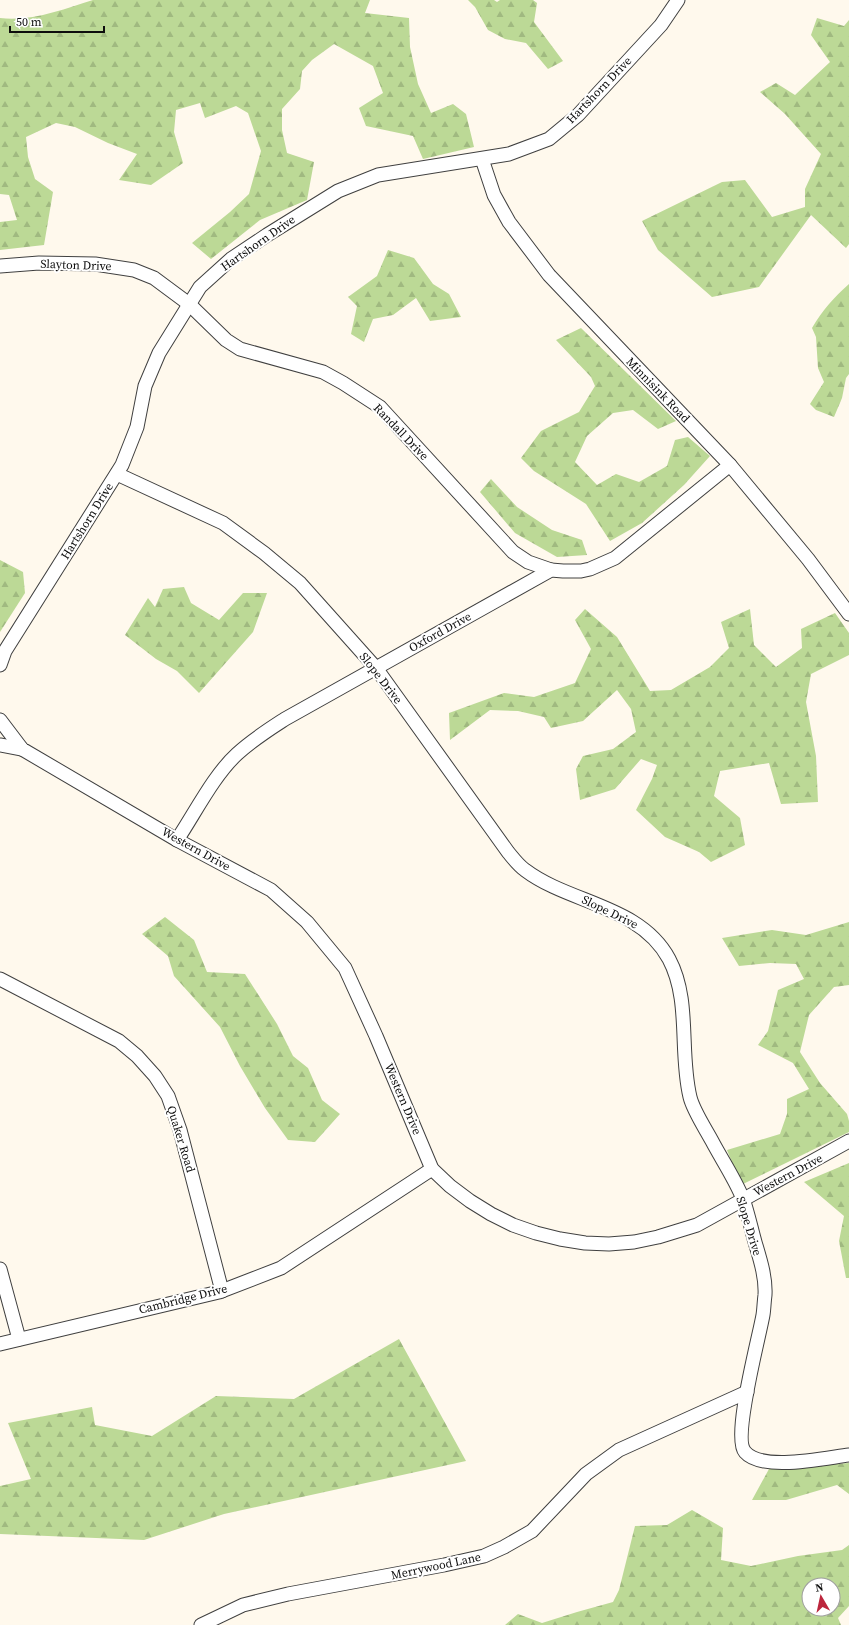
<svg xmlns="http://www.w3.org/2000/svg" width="849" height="1625" font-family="'Source Serif 4',serif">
<defs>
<pattern id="forest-firs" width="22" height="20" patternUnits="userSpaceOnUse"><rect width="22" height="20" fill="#bcd996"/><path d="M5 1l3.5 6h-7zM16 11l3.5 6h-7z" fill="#a0b980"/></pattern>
</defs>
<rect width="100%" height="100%" fill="#fff9ed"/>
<g fill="url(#forest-firs)" fill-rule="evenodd">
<path d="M93,0H370L365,13L409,18L410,47L418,84L431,113L453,104L466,114L474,147L423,159L413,136L366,126L359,108L383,93L373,66L334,44L312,60L302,71L300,89L282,109V130L287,153L314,162L307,200L260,220L211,259L192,243L230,212L249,194L261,151L248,113L236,106L205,118L200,103L176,110L174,132L183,163L151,185L119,180L137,154L108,143L75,127L56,123L26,137L28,157L35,179L53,192L44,245L0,250V222L17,220L9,195L0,194V18C31,22 64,9 93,0Z"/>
<path d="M468,0H494L497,2L500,0H533L537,3L534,22L563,61L548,69L526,43L505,39L488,30L475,7Z"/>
<path d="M817,18L844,26L849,20V244L846,248L811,215L759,287L712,297L658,250L642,221L722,182L745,180L772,217L805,207V189L821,154L785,114L760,92L776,83L795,95L830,62L811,35Z"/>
<path d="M388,250L414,258L433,284L449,294L461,317L430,321L416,298L393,315L373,319L364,342L351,334L357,306L348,297L377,276Z"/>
<path d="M849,284V374L846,378L842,398L834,417L816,410L810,404L824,382L818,368L816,337L812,328C822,311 834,297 849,284Z"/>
<path d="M581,328L676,421L658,429L633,410L613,413L587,436L575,462L597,485L616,474L639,482L667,466L675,440L688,437L710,456L684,485L642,523L610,541L586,504L534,471L521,458L541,431L579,412L595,386L591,377L556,340Z"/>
<path d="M491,479L517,507L552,530L582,540L587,555L557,557L515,533L480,492Z"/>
<path d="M0,560L23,572L25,593L0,632Z"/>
<path d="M184,587L191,603L219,620L243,593H267L253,632L199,693L177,671L156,659L125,635L148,598L155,607L163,589Z"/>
<path d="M585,609L617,637L650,691L671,690L710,667L729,648L721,622L750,609L754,645L776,667L802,648L801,629L835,613L849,633V655L811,674L806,702L816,756L818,802L781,804L769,763L720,771L714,796L740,818L745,845L711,862L699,852L665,837L636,810L652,779L657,765L641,759L615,789L580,800L576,769L583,756L613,749L636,732L631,709L617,690L583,721L551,728L544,717L518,711L490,710L450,740L449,713L504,693L534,697L575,683L591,649L575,620Z"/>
<path d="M165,917L194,940L207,972L245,974L277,1024L293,1056L308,1068L322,1100L340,1114L315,1142L288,1140L265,1108L240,1066L220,1027L174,976L168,956L142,934Z"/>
<path d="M849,922V985L834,987L809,1015L800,1052L820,1083L847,1114L849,1121V1132L741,1185L727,1150L780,1134L787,1114V1099L809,1089L793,1063L758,1045L768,1031L778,990L804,979L796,964L770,963L739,966L722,938L772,930L806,935Z"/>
<path d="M849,1163V1278H846L839,1241L844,1216L804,1182Z"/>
<path d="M399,1339L466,1461L224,1514L144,1540L0,1534V1486L31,1479L8,1423L92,1407L95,1425L152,1436L216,1396L294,1399Z"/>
<path d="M849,1463V1494L837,1485L786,1500H752L769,1469Z"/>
<path d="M692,1510L723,1528L721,1560L751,1566L798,1556L842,1550L849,1545V1606L838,1618L841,1625H505L518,1614L542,1623L577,1612L613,1602L619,1590L635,1526L667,1525ZM809,1585H833V1609H809Z"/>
</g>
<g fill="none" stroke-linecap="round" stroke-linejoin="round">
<defs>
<g id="minor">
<path d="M482,159L494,195L509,222L549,275L730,465L808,559L849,614"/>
<path d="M0,266L39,263L95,264L134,270L154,278L189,304L226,340L240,349L323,372L343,383L380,407L513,552L528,562L551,570"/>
<path d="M117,474L223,523L264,553L300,583L376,668L508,852C513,858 518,865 525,870C570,904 640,905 669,959C691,1000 679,1052 690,1097C693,1110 705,1128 712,1141C722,1160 735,1179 743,1199C748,1213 751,1228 755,1242C760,1259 766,1277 765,1295C764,1302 764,1309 763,1315C759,1338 732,1438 745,1452C762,1472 825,1458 849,1455"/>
<path d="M0,665L5,651L122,465L137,427L145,386L159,353L200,287L231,259L267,235L338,191L378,175L509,154L549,139L578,115L661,25L678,0"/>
<path d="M0,720L22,749L177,840L271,890L307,922L345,968L376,1036L432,1169L450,1186L470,1201L491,1214L513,1225L536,1233L560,1239L585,1243L609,1244L634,1242L658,1237L697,1225L849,1141"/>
<path d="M0,745L22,749"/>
<path d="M177,840C195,813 214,775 237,754C252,740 268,730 285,719L551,570L563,571H581L590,569L615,558L730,465"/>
<path d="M0,979L119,1041L137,1056L155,1076L168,1096L180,1130L222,1291"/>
<path d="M0,1269L19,1339"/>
<path d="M0,1344L219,1292L281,1268L432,1169"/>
<path d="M201,1625L243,1605L288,1594L444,1565L484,1556L504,1547L532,1531L586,1474L619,1450L747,1392"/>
</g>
</defs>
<use href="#minor" stroke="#404040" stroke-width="15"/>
<use href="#minor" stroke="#fff" stroke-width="13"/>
</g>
<g text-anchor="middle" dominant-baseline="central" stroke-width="4" stroke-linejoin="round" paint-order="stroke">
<g font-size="12" fill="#0d0d0d" stroke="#fff">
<text transform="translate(599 90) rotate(-46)">Hartshorn Drive</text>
<text transform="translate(258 243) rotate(-35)">Hartshorn Drive</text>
<text transform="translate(76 265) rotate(2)">Slayton Drive</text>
<text transform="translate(658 390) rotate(46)">Minnisink Road</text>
<text transform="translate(401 432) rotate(46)">Randall Drive</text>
<text transform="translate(87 521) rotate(-58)">Hartshorn Drive</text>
<text transform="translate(440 632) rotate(-29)">Oxford Drive</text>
<text transform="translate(381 678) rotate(52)">Slope Drive</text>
<text transform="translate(196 849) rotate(29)">Western Drive</text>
<text transform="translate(610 912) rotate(26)">Slope Drive</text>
<text transform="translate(403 1099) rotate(67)">Western Drive</text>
<text transform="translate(181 1139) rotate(73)">Quaker Road</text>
<text transform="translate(788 1175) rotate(-28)">Western Drive</text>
<text transform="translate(749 1226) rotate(73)">Slope Drive</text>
<text transform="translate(183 1299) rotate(-14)">Cambridge Drive</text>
<text transform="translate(436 1566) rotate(-12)">Merrywood Lane</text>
</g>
</g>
<g transform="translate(821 1597) rotate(351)"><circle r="19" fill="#ffffff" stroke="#9e9e9e"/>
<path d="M0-3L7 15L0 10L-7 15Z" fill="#bc263d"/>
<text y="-6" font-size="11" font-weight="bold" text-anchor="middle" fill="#0d0d0d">N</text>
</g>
<path d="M10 26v6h94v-6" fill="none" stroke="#0d0d0d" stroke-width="2"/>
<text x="16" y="26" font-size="12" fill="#0d0d0d" stroke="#ffffff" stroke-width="3" paint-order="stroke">50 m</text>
</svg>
